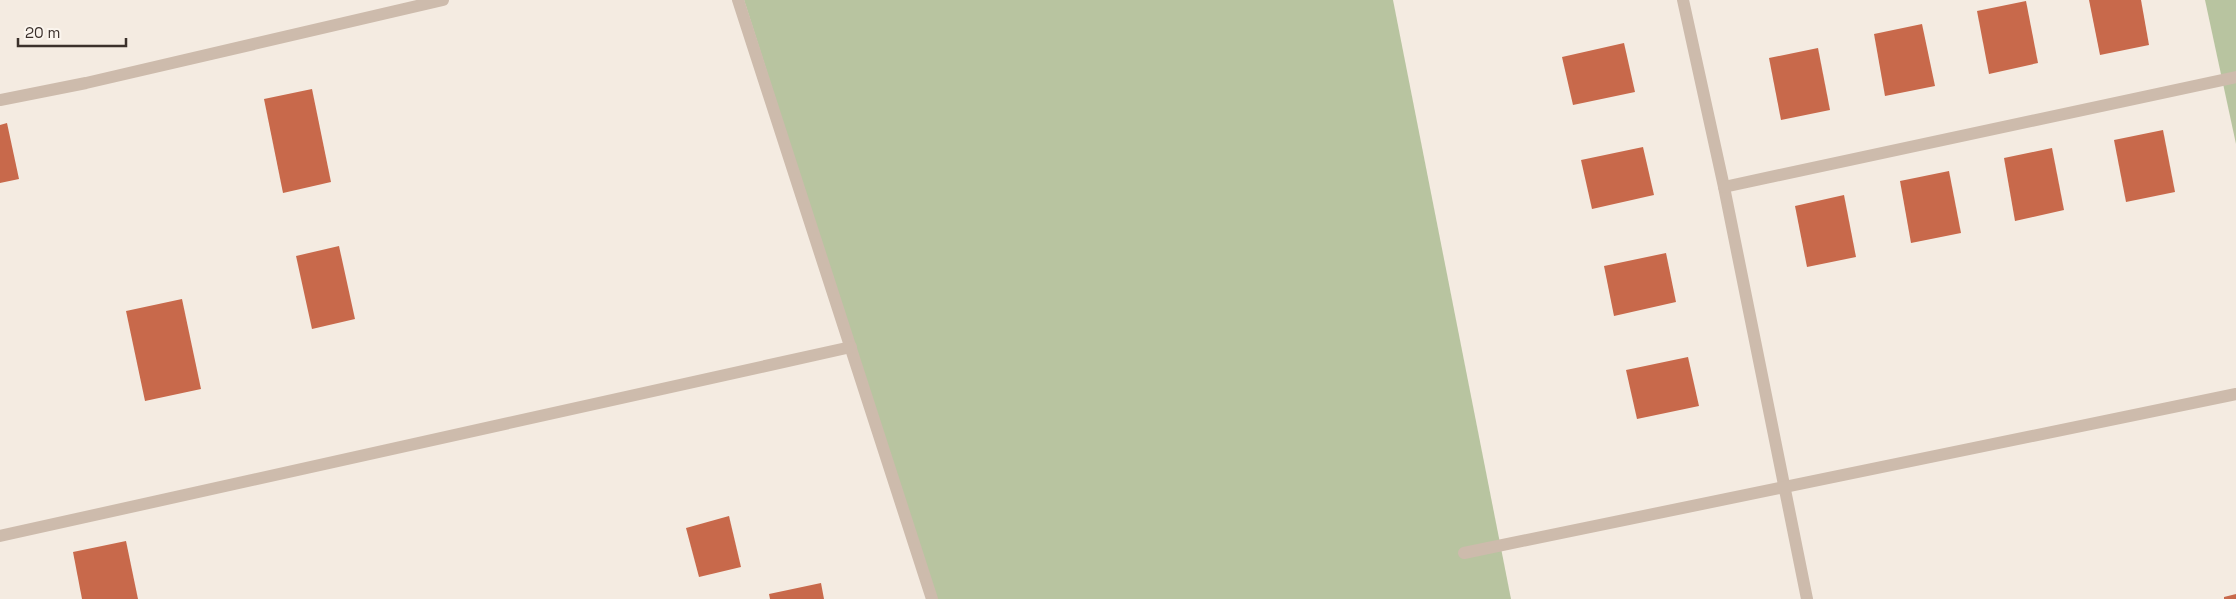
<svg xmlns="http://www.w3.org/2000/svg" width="2236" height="599" font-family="'Space Grotesk',sans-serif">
<rect width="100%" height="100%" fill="#f4ebe1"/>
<g fill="#b8c4a0">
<path d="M744,0H1393L1511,599H935Z"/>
<path d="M2205,0H2236V144Z"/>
</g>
<g fill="#c8694b">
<path d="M2089,0H2141L2149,45L2100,55Z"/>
<path d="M2026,1L2038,63L1989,74L1977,11Z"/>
<path d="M1922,24L1935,86L1885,96L1874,34Z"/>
<path d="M1624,43L1635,92L1573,105L1562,57Z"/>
<path d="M1818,48L1830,110L1781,120L1769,58Z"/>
<path d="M312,89L331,182L283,193L264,99Z"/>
<path d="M7,123L19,179L0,183V125Z"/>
<path d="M2163,130L2175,192L2126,202L2114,140Z"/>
<path d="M1643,147L1654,195L1592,209L1581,160Z"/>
<path d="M2052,148L2064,210L2015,221L2004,158Z"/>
<path d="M1949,171L1961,233L1911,243L1900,181Z"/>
<path d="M1844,195L1856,257L1807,267L1795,206Z"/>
<path d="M339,246L355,319L312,329L296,256Z"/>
<path d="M1666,253L1676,302L1614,316L1604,266Z"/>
<path d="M182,299L201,389L145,401L126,311Z"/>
<path d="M1688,357L1699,406L1637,419L1626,370Z"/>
<path d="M729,516L741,567L699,577L686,528Z"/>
<path d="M126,541L138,599H82L73,552Z"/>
<path d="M821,583L824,599H770L769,594Z"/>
<path d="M2236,594V599H2224V597Z"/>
</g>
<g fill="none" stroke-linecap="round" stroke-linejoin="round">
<g stroke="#cdbbac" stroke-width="12">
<path d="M738,0L932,599"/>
<path d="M1683,0L1724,187L1807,599"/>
<path d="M0,100L86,83L443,0"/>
<path d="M1724,187L2236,77"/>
<path d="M0,536L851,347"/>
<path d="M1464,553L2236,394"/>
</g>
</g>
<path d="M18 38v8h108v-8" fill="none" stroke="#3b302b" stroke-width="2.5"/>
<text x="25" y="38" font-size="15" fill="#3b302b" stroke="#fbf5ee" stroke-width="4" paint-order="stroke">20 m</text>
</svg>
